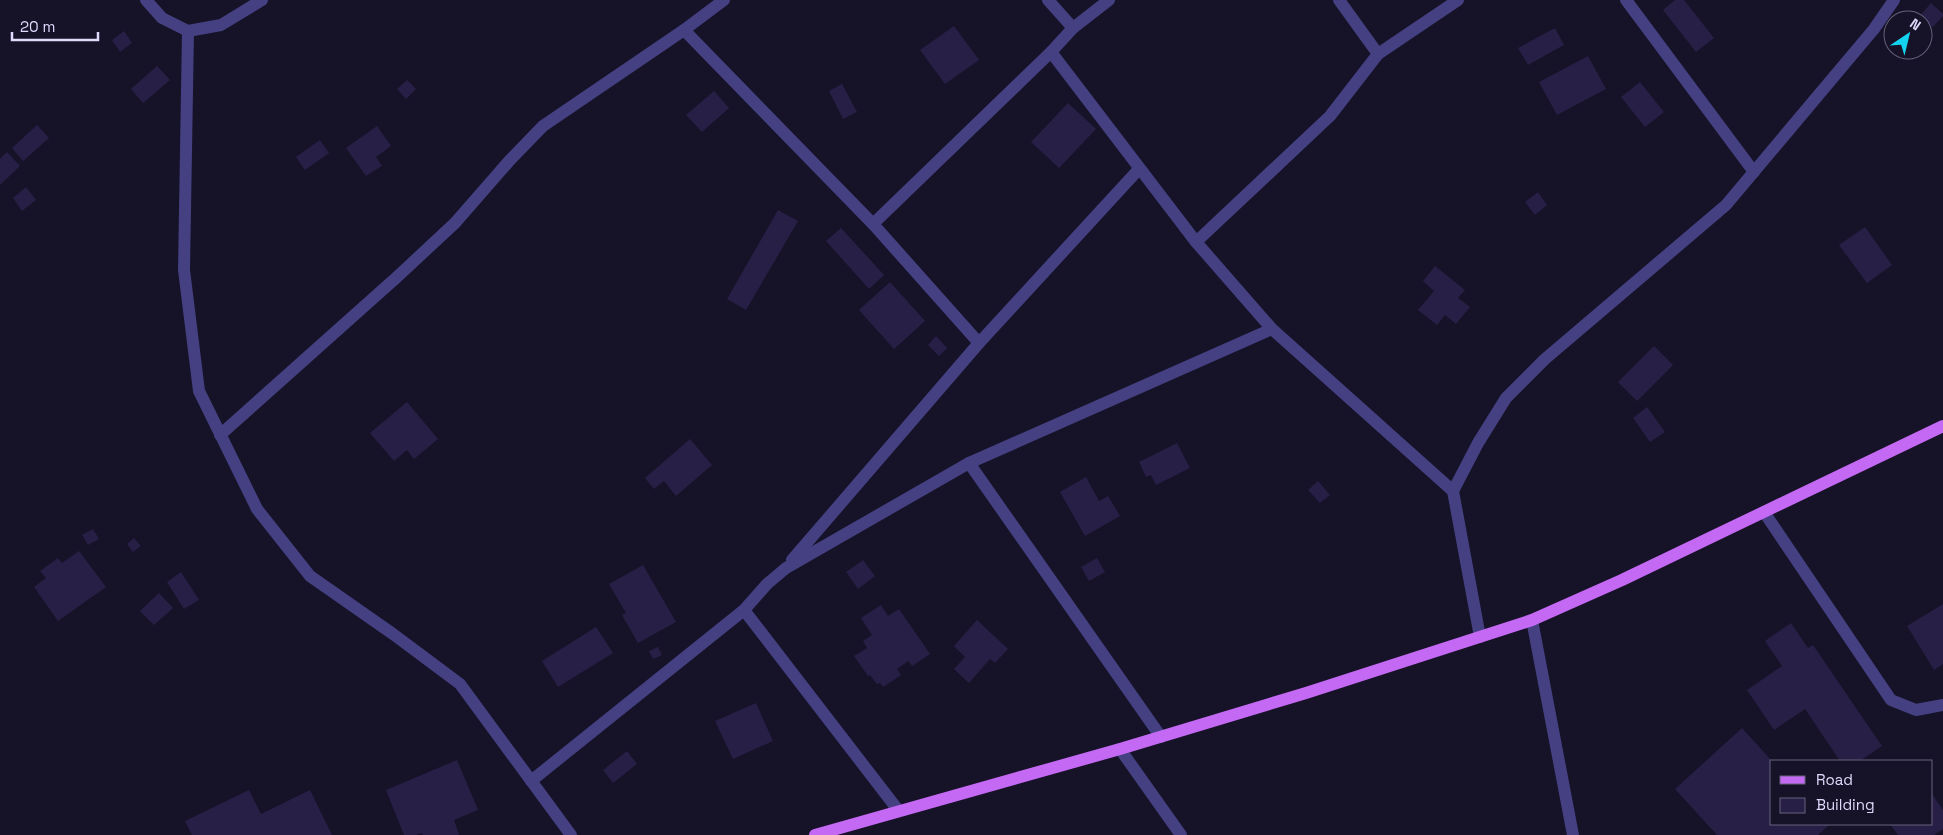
<svg xmlns="http://www.w3.org/2000/svg" width="1943" height="835" font-family="'Space Grotesk',sans-serif">
<rect width="100%" height="100%" fill="#161227"/>
<g fill="#281f47">
<path d="M1675,0H1684L1714,38L1696,52L1663,10Z"/>
<path d="M1931,3L1943,14V16L1933,27L1920,16Z"/>
<path d="M954,26L979,60L945,84L920,50Z"/>
<path d="M1555,28L1564,45L1528,65L1518,48Z"/>
<path d="M124,31L132,43L120,52L112,40Z"/>
<path d="M1588,56L1606,89L1557,115L1539,82Z"/>
<path d="M157,66L170,80L143,103L131,89Z"/>
<path d="M407,80L416,89L406,99L397,89Z"/>
<path d="M1640,82L1664,112L1645,127L1621,97Z"/>
<path d="M842,84L857,112L843,119L829,91Z"/>
<path d="M714,91L729,108L702,132L686,115Z"/>
<path d="M1068,103L1096,129L1059,168L1031,142Z"/>
<path d="M37,125L49,138L23,161L12,148Z"/>
<path d="M377,126L391,146L376,157L382,166L366,176L346,148Z"/>
<path d="M320,140L329,153L305,170L296,157Z"/>
<path d="M7,152L20,166L0,185V159Z"/>
<path d="M26,187L36,200L22,211L13,198Z"/>
<path d="M1538,192L1547,205L1535,215L1525,202Z"/>
<path d="M778,210L798,221L746,310L727,299Z"/>
<path d="M1865,227L1892,265L1867,283L1839,245Z"/>
<path d="M841,228L884,275L869,289L826,241Z"/>
<path d="M1435,266L1465,290L1458,298L1470,307L1456,324L1445,315L1437,325L1418,310L1434,291L1423,281Z"/>
<path d="M890,282L925,321L894,349L859,310Z"/>
<path d="M936,336L947,348L939,356L928,345Z"/>
<path d="M1654,346L1673,365L1637,401L1618,382Z"/>
<path d="M407,402L438,439L414,459L407,450L394,461L370,433Z"/>
<path d="M1647,407L1665,432L1650,442L1633,418Z"/>
<path d="M690,439L712,465L676,496L664,481L654,489L645,478Z"/>
<path d="M1177,443L1190,468L1156,485L1151,475L1146,477L1139,462Z"/>
<path d="M1086,477L1099,501L1108,496L1120,516L1085,536L1060,492Z"/>
<path d="M1318,481L1330,495L1320,503L1308,490Z"/>
<path d="M93,529L99,539L88,545L82,535Z"/>
<path d="M134,538L141,546L133,552L127,544Z"/>
<path d="M79,551L106,587L58,621L34,587L46,578L40,571L58,558L62,563Z"/>
<path d="M1097,558L1105,572L1089,581L1081,567Z"/>
<path d="M863,560L875,576L858,589L846,572Z"/>
<path d="M643,565L676,622L638,643L622,615L626,613L609,584Z"/>
<path d="M181,572L199,600L184,609L167,582Z"/>
<path d="M159,593L173,608L154,625L140,611Z"/>
<path d="M1943,604V664L1934,670L1907,626Z"/>
<path d="M881,605L888,616L899,609L930,654L912,666L908,661L897,669L901,675L883,687L880,683L877,684L870,675L868,676L854,656L867,648L863,641L872,635L861,618Z"/>
<path d="M977,620L1008,649L995,663L990,659L969,683L954,669L965,657L954,646Z"/>
<path d="M1791,623L1808,648L1813,645L1882,746L1860,761H1840L1805,709L1774,730L1747,690L1782,666L1765,641Z"/>
<path d="M596,627L613,653L558,687L542,661Z"/>
<path d="M658,647L662,655L653,659L649,651Z"/>
<path d="M756,703L773,741L733,759L715,721Z"/>
<path d="M1742,728L1772,761V824H1830L1818,835H1717L1675,789Z"/>
<path d="M627,751L637,764L613,783L603,770Z"/>
<path d="M457,760L478,810L454,820L459,835H423L422,833L416,835H404L386,790Z"/>
<path d="M249,790L261,814L310,790L332,835H192L185,821Z"/>
<path d="M1932,794L1943,810V829L1934,835H1898L1890,824H1932Z"/>
</g>
<g fill="none" stroke-linecap="round" stroke-linejoin="round">
<g stroke="#444082" stroke-width="12">
<path d="M146,0L162,18L188,31L221,25L262,0"/>
<path d="M1048,0L1073,28L1051,52L1196,242L1272,329L1453,491"/>
<path d="M1626,0L1754,172"/>
<path d="M1073,28L1109,0"/>
<path d="M684,30L873,224L979,343"/>
<path d="M188,31L184,270L199,391L257,509L310,576L393,634L460,684L571,835"/>
<path d="M1378,54L1458,0"/>
<path d="M873,224L1051,52"/>
<path d="M1196,242L1330,116L1378,54L1339,0"/>
<path d="M220,435L397,277L455,223L510,160L543,126L684,30L724,0"/>
<path d="M969,463L1161,737"/>
<path d="M1764,512L1891,700L1916,710L1943,705"/>
<path d="M792,560L979,343L1139,169"/>
<path d="M744,610L898,810"/>
<path d="M1532,620L1573,835"/>
<path d="M1480,637L1453,491L1478,443L1506,398L1545,359L1726,205L1874,29L1894,0"/>
<path d="M1120,749L1181,835"/>
<path d="M531,781L744,610L767,584L786,568L969,463L1272,329"/>
</g>
<path stroke="#c469f4" stroke-width="12" d="M815,835L1120,749L1306,693L1532,620L1622,580L1943,426"/>
</g>
<rect x="1770" y="760" width="162" height="65" fill="#161227" stroke="#66627c"/>
<rect x="1780" y="776" width="25" height="8" fill="#c469f4" stroke="#66627c"/>
<text x="1816" y="785" font-size="15" fill="#dfdafc">Road</text>
<rect x="1780" y="798" width="25" height="15" fill="#281f47" stroke="#66627c"/>
<text x="1816" y="810" font-size="15" fill="#dfdafc">Building</text>
<g transform="translate(1908 35) rotate(35)"><circle r="24" fill="#161227" stroke="#66627c"/>
<path d="M0-4L9 19L0 12L-9 19Z" fill="#14d3ee"/>
<text y="-8" font-size="14" font-weight="bold" text-anchor="middle" fill="#dfdafc">N</text>
</g>
<path d="M12 32v8h86v-8" fill="none" stroke="#dfdafc" stroke-width="2.5"/>
<text x="20" y="32" font-size="15" fill="#dfdafc" stroke="#161227" stroke-width="4" paint-order="stroke">20 m</text>
</svg>
